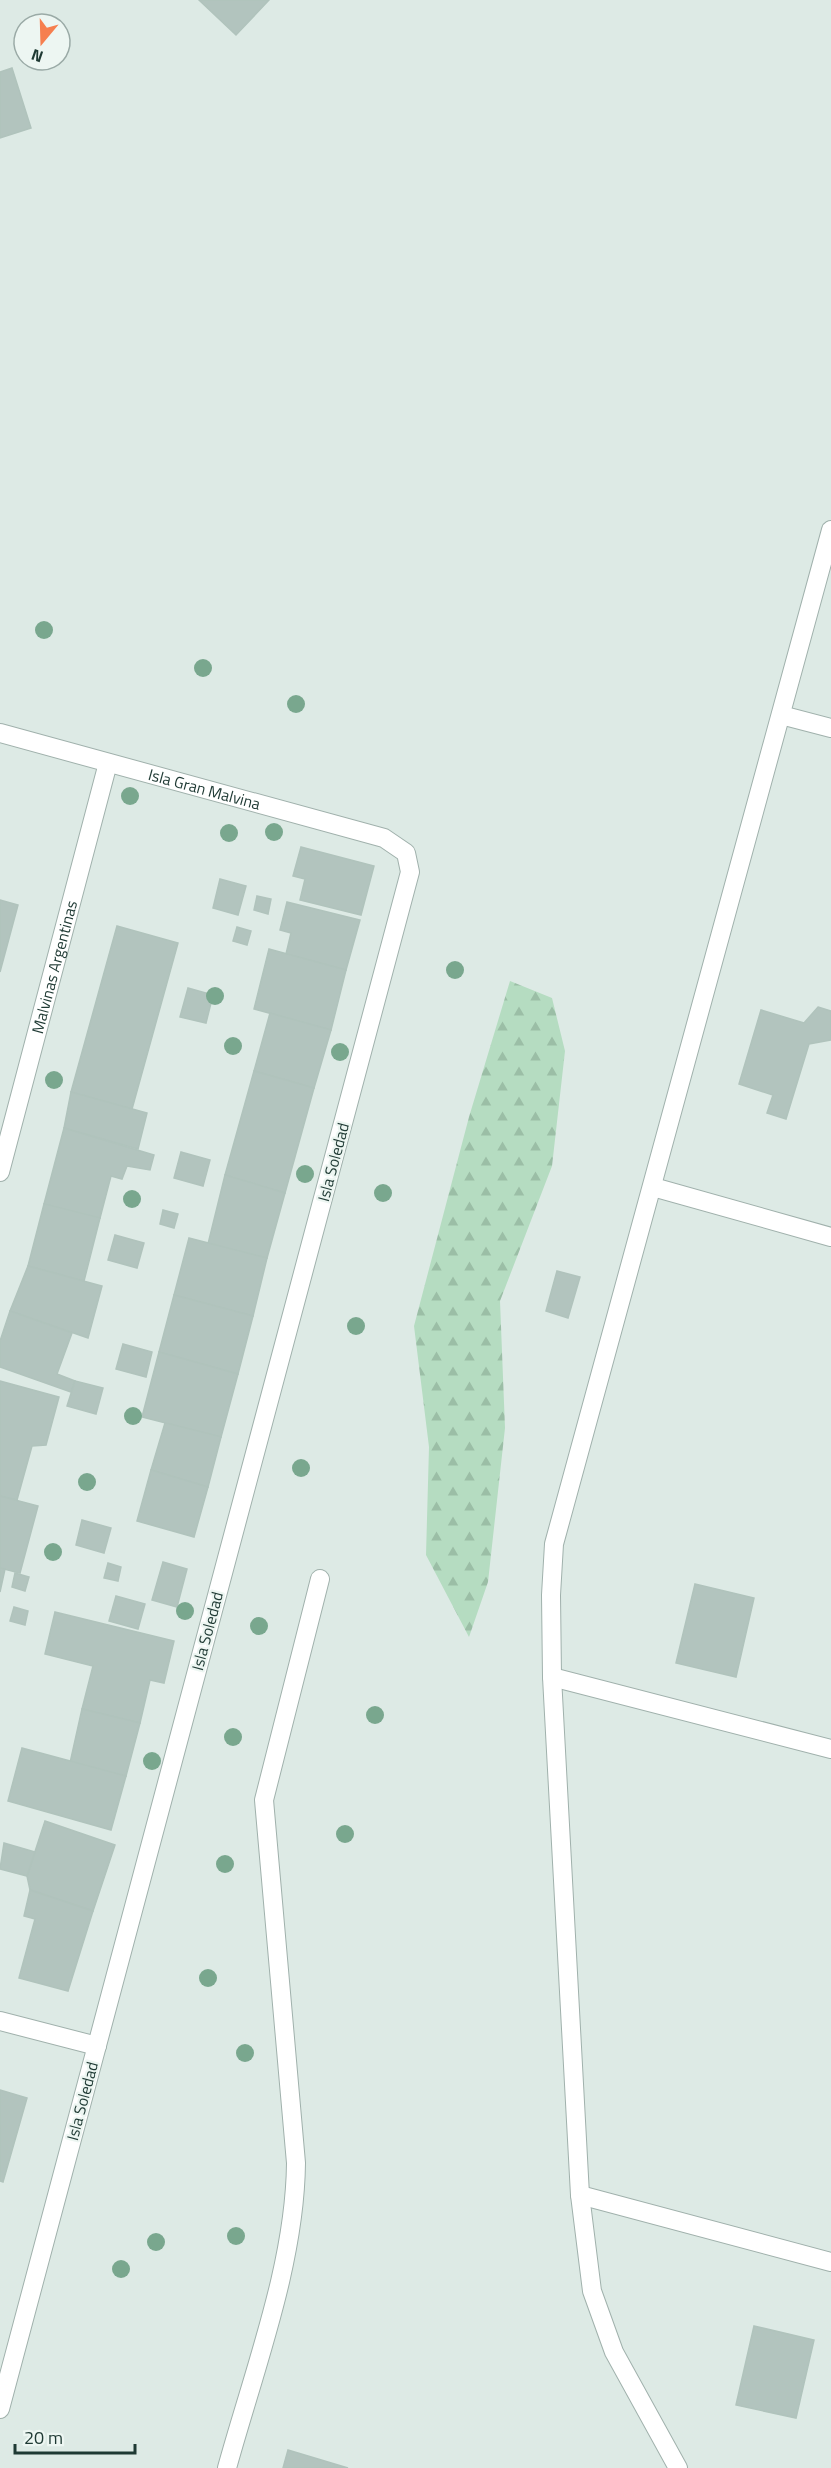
<svg xmlns="http://www.w3.org/2000/svg" width="831" height="2468" font-family="'Titillium Web',sans-serif">
<defs>
<pattern id="forest-firs" width="22" height="20" patternUnits="userSpaceOnUse" patternTransform="scale(1.5)"><rect width="22" height="20" fill="#b5dcc1"/><path d="M5 1l3.5 6h-7zM16 11l3.5 6h-7z" fill="#9bbea6"/></pattern>
</defs>
<rect width="100%" height="100%" fill="#ddeae5"/>
<path fill="url(#forest-firs)" d="M510,981L552,998L565,1051L552,1166L500,1301L505,1428L488,1582L469,1637L426,1555L429,1447L414,1326L469,1117Z"/>
<g fill="#b2c4be" stroke="#b0c3bc" stroke-width="1.5">
<path d="M199,0H269L236,35Z"/>
<path d="M12,68L31,128L0,138V72Z"/>
<path d="M301,847L374,866L361,915L300,900L305,879L293,876Z"/>
<path d="M220,879L246,886L238,915L213,908Z"/>
<path d="M257,896L271,899L268,914L254,910Z"/>
<path d="M0,900L18,905L0,972Z"/>
<path d="M287,902L360,920L346,970L286,954L291,933L280,930Z"/>
<path d="M117,926L178,943L132,1109L71,1092Z"/>
<path d="M237,927L251,931L247,945L233,941Z"/>
<path d="M269,949L346,970L331,1030L254,1009Z"/>
<path d="M188,988L213,995L206,1023L180,1017Z"/>
<path d="M818,1007L831,1011V1040L809,1044L786,1119L767,1113L773,1095L739,1084L761,1010L804,1023Z"/>
<path d="M270,1013L331,1030L314,1088L254,1071Z"/>
<path d="M254,1071L314,1088L285,1193L225,1175Z"/>
<path d="M71,1092L147,1113L138,1149L64,1128Z"/>
<path d="M64,1128L154,1155L150,1170L127,1166L122,1179L111,1176L100,1218L44,1204Z"/>
<path d="M181,1152L210,1160L203,1186L174,1178Z"/>
<path d="M225,1175L285,1193L267,1258L208,1244Z"/>
<path d="M44,1204L100,1218L84,1281L28,1266Z"/>
<path d="M163,1210L178,1214L174,1228L160,1224Z"/>
<path d="M115,1235L144,1243L137,1268L108,1260Z"/>
<path d="M189,1238L267,1258L253,1316L174,1295Z"/>
<path d="M28,1266L102,1286L88,1338L10,1311Z"/>
<path d="M557,1271L580,1277L568,1318L546,1311Z"/>
<path d="M174,1295L253,1316L238,1374L159,1352Z"/>
<path d="M10,1311L72,1333L57,1374L75,1381L71,1392L0,1367V1341Z"/>
<path d="M123,1344L152,1352L146,1377L116,1369Z"/>
<path d="M159,1352L238,1374L221,1437L142,1417Z"/>
<path d="M0,1381L59,1397L46,1445L32,1446L17,1500L0,1496Z"/>
<path d="M75,1381L103,1388L96,1414L67,1406Z"/>
<path d="M165,1423L221,1437L208,1487L151,1470Z"/>
<path d="M151,1470L208,1487L194,1537L137,1521Z"/>
<path d="M0,1496L38,1506L20,1573L0,1568Z"/>
<path d="M82,1520L111,1528L104,1553L76,1545Z"/>
<path d="M163,1562L187,1569L177,1607L152,1600Z"/>
<path d="M108,1563L121,1567L118,1581L104,1578Z"/>
<path d="M0,1568L5,1569L0,1592Z"/>
<path d="M15,1573L29,1577L25,1591L12,1587Z"/>
<path d="M695,1584L754,1598L736,1677L676,1663Z"/>
<path d="M116,1596L145,1604L138,1629L109,1621Z"/>
<path d="M14,1607L28,1611L25,1625L10,1621Z"/>
<path d="M55,1612L174,1641L164,1683L150,1680L140,1723L82,1709L93,1666L45,1654Z"/>
<path d="M82,1709L140,1723L126,1776L70,1763Z"/>
<path d="M22,1748L126,1776L111,1830L8,1801Z"/>
<path d="M45,1821L115,1845L93,1911L30,1890L27,1876Z"/>
<path d="M4,1843L35,1852L27,1876L0,1869Z"/>
<path d="M30,1890L93,1911L68,1991L19,1978L35,1919L24,1916Z"/>
<path d="M0,2090L27,2098L3,2182L0,2181Z"/>
<path d="M754,2326L814,2340L796,2418L736,2405Z"/>
<path d="M288,2450L348,2468H283Z"/>
</g>
<g fill="none" stroke-linecap="round" stroke-linejoin="round">
<defs>
<g id="street">
<path d="M781,715L831,728"/>
<path id="s1" d="M0,733L384,838L406,853L410,872L0,2409"/>
<path id="s2" d="M0,1172L108,763"/>
<path d="M653,1187L831,1237"/>
<path d="M552,1677L831,1749"/>
<path d="M0,2021L97,2046"/>
<path d="M580,2195L831,2262"/>
<path d="M227,2468C254,2370 295,2264 296,2163L264,1800L320,1579"/>
<path d="M678,2468L614,2352L592,2291L580,2195L552,1677L551,1595L554,1544L831,530"/>
</g>
</defs>
<use href="#street" stroke="#a0b1ac" stroke-width="20"/>
<use href="#street" stroke="#fff" stroke-width="18"/>
</g>
<g fill="#79a78e">
<circle cx="44" cy="630" r="9"/>
<circle cx="203" cy="668" r="9"/>
<circle cx="296" cy="704" r="9"/>
<circle cx="130" cy="796" r="9"/>
<circle cx="274" cy="832" r="9"/>
<circle cx="229" cy="833" r="9"/>
<circle cx="455" cy="970" r="9"/>
<circle cx="215" cy="996" r="9"/>
<circle cx="233" cy="1046" r="9"/>
<circle cx="340" cy="1052" r="9"/>
<circle cx="54" cy="1080" r="9"/>
<circle cx="305" cy="1174" r="9"/>
<circle cx="383" cy="1193" r="9"/>
<circle cx="132" cy="1199" r="9"/>
<circle cx="356" cy="1326" r="9"/>
<circle cx="133" cy="1416" r="9"/>
<circle cx="301" cy="1468" r="9"/>
<circle cx="87" cy="1482" r="9"/>
<circle cx="53" cy="1552" r="9"/>
<circle cx="185" cy="1611" r="9"/>
<circle cx="259" cy="1626" r="9"/>
<circle cx="375" cy="1715" r="9"/>
<circle cx="233" cy="1737" r="9"/>
<circle cx="152" cy="1761" r="9"/>
<circle cx="345" cy="1834" r="9"/>
<circle cx="225" cy="1864" r="9"/>
<circle cx="208" cy="1978" r="9"/>
<circle cx="245" cy="2053" r="9"/>
<circle cx="236" cy="2236" r="9"/>
<circle cx="156" cy="2242" r="9"/>
<circle cx="121" cy="2269" r="9"/>
</g>
<g text-anchor="middle" dominant-baseline="central" stroke-width="4.5" stroke-linejoin="round" paint-order="stroke">
<g font-size="16" fill="#1e3933" stroke="#edf6f2">
<text stroke="none"><textPath href="#s1" startOffset="212">Isla Gran Malvina</textPath></text>
<text stroke="none"><textPath href="#s2" startOffset="212">Malvinas Argentinas</textPath></text>
<text transform="translate(333 1162) rotate(-75)">Isla Soledad</text>
<text transform="translate(207 1631) rotate(-75)">Isla Soledad</text>
<text transform="translate(82 2101) rotate(-75)">Isla Soledad</text>
</g>
</g>
<g transform="translate(42 42) rotate(199)"><circle r="28" fill="#edf6f2" stroke="#9aaaa6" stroke-width="1.5"/>
<path d="M0-4.5L10 22L0 15L-10 22Z" fill="#f67f4f"/>
<text y="-9" font-size="16" font-weight="bold" text-anchor="middle" fill="#1e3933">N</text>
</g>
<path d="M15 2444v9h120v-9" fill="none" stroke="#1e3933" stroke-width="3"/>
<text x="24" y="2444" font-size="18" fill="#1e3933" stroke="#edf6f2" stroke-width="4.5" paint-order="stroke">20 m</text>
</svg>
